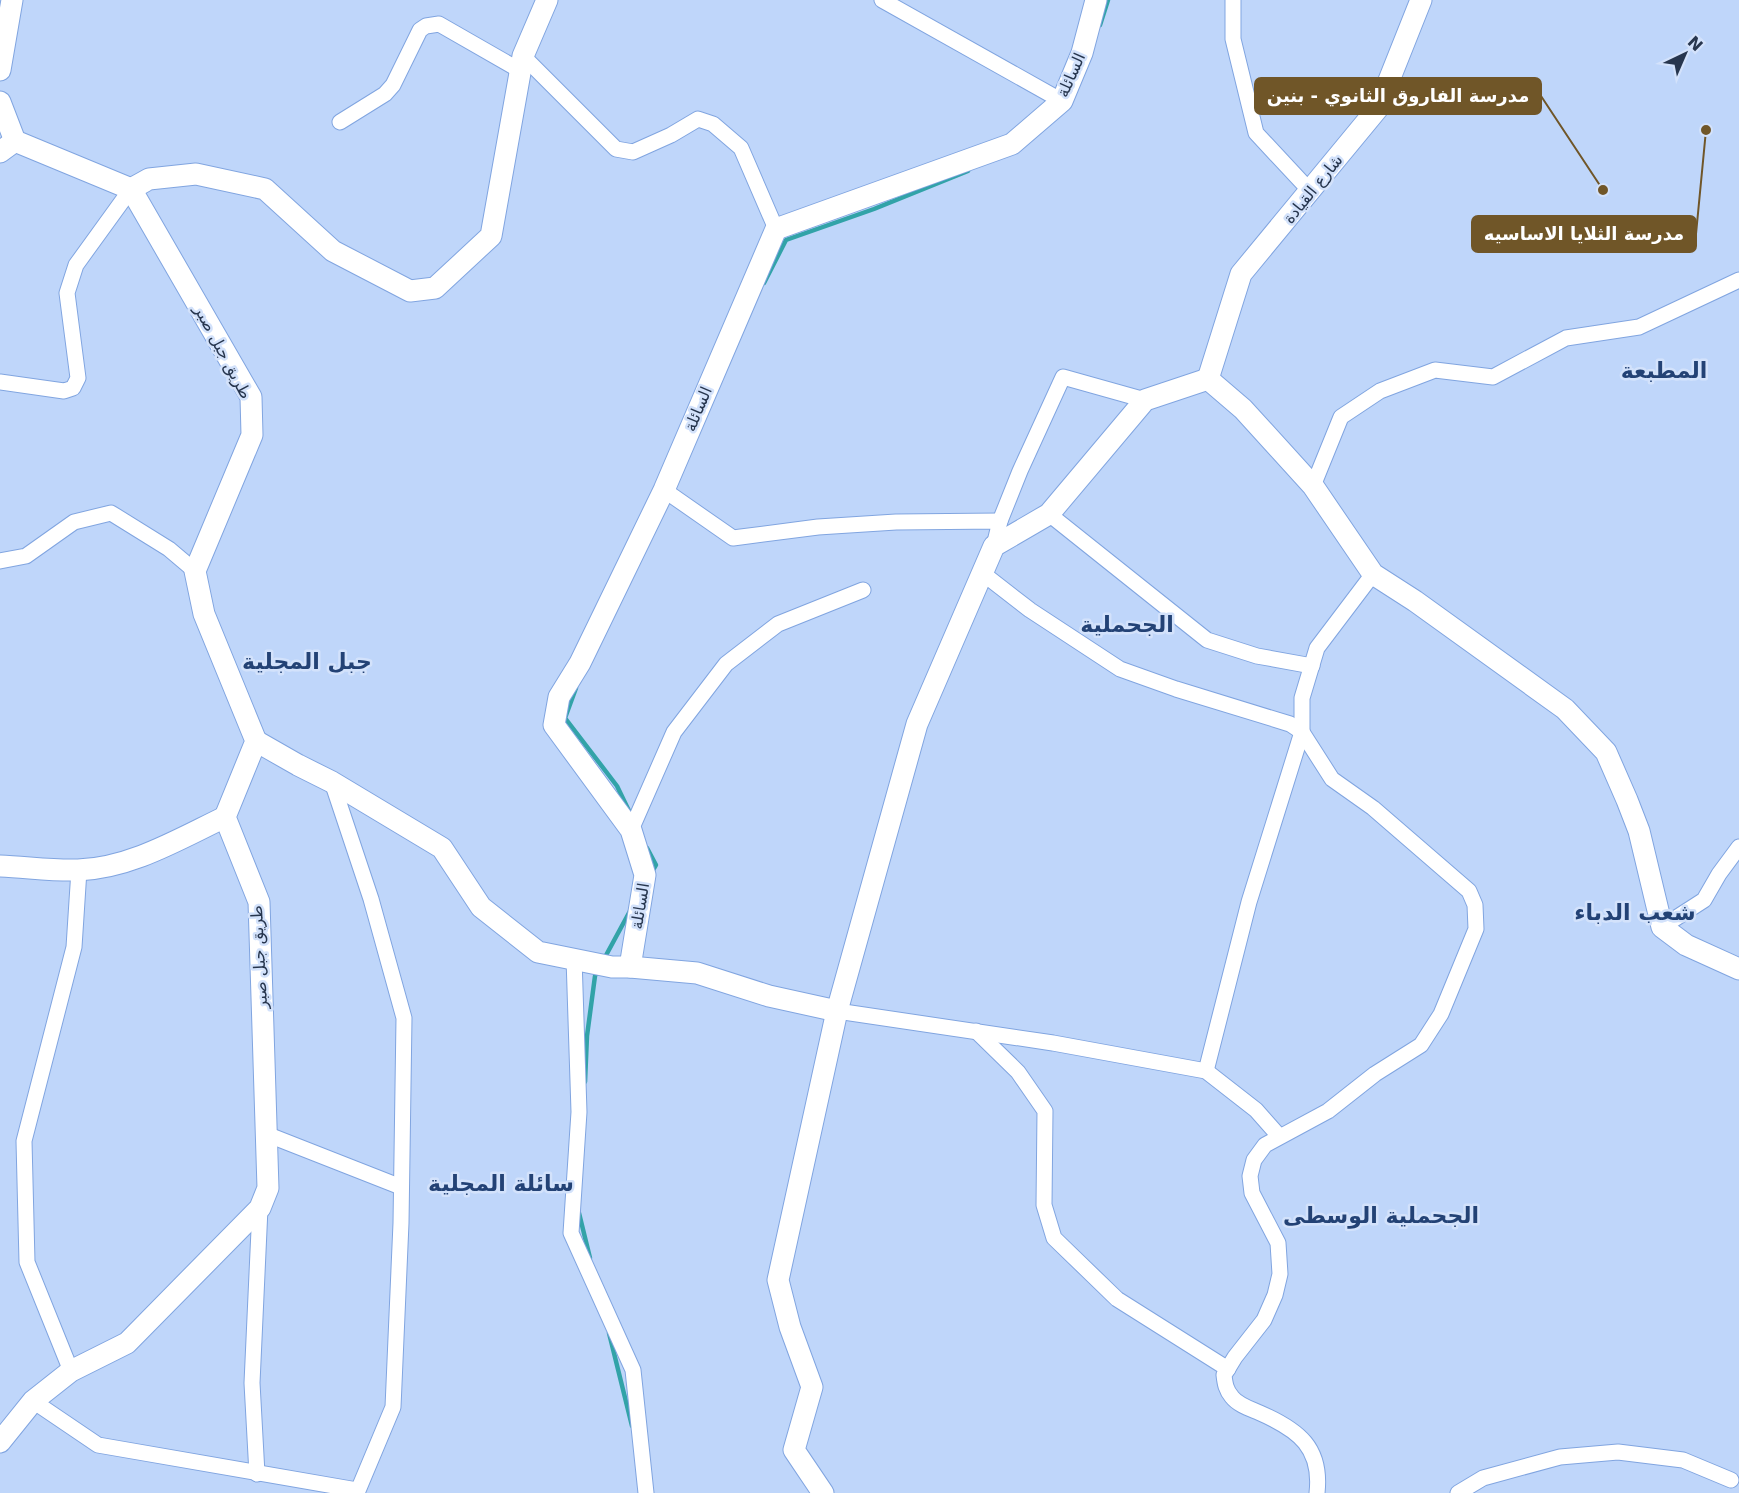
<svg xmlns="http://www.w3.org/2000/svg" width="1739" height="1493" font-family="'DejaVu Sans',Vazirmatn,sans-serif">
<rect width="100%" height="100%" fill="#bfd6fa"/>
<g fill="none" stroke-linecap="round" stroke-linejoin="round">
<g stroke="#32a3a8" stroke-width="4.5">
<path d="M1100,25L1108,0"/>
<path d="M764,283L786,240L874,209L968,171"/>
<path d="M576,688L565,718L617,786L629,811"/>
<path d="M647,848L656,865L652,872"/>
<path d="M604,959L630,911"/>
<path d="M585,1082L587,1036L595,976L599,969"/>
<path d="M579,1213L590,1258"/>
<path d="M609,1333L632,1426"/>
</g>
<defs>
<g id="street">
<path d="M882,0L1062,101"/>
<path d="M1233,0V39L1256,133L1311,192"/>
<path d="M523,56L616,149L633,152L671,135L698,119L713,124L741,148L776,229"/>
<path d="M340,122L385,94L393,85L420,30L426,26L439,24L521,71"/>
<path d="M0,382L64,391L73,388L78,378L67,293L76,265L131,189"/>
<path d="M1313,486L1341,417L1380,391L1435,370L1493,377L1566,338L1639,327L1739,280"/>
<path d="M664,490L733,538L818,527L896,522L1000,521L994,546"/>
<path d="M1049,514L1207,640L1257,656L1312,666"/>
<path d="M1000,521L1020,471L1063,377L1145,400"/>
<path d="M0,561L26,556L74,522L111,513L169,549L195,571"/>
<path d="M981,572L1030,610L1120,669L1176,689L1290,724L1302,732L1332,779L1373,808L1469,891L1475,905L1476,929L1441,1014L1421,1045L1375,1074L1328,1111L1265,1145L1254,1160L1250,1176L1252,1193L1278,1243L1280,1274L1275,1295L1264,1320L1235,1357L1224,1375C1225,1384 1226,1390 1232,1397C1238,1405 1251,1409 1260,1413C1299,1430 1322,1448 1317,1493"/>
<path d="M332,782L371,899L404,1018L401,1223L393,1407L357,1493"/>
<path d="M631,830L674,732L726,664L778,624L863,590"/>
<path d="M1662,927L1704,900L1719,874L1739,847"/>
<path d="M574,958L579,1112L571,1233L633,1370L646,1493"/>
<path d="M837,1011L1053,1043L1206,1071L1256,1110L1279,1136"/>
<path d="M976,1031L1018,1072L1045,1111L1044,1205L1054,1238L1117,1299L1228,1369"/>
<path d="M1206,1071L1249,902L1302,732V698L1317,648L1373,574"/>
<path d="M266,1134L401,1187"/>
<path d="M71,1371L27,1262L24,1141L74,947L79,870"/>
<path d="M33,1401L98,1445L357,1490"/>
<path d="M257,1474L252,1383L260,1208"/>
<path d="M1458,1493L1483,1478L1560,1457L1618,1452L1683,1460L1731,1480"/>
</g>
<g id="secondary">
<path d="M0,70L12,0"/>
<path d="M0,102L15,141L131,189L251,397L252,435L195,571L204,614L256,741L225,817L259,902L268,1188L260,1208L127,1343L71,1371L33,1401L0,1442"/>
<path d="M0,152L15,141"/>
<path d="M131,189L149,179L196,174L265,189L333,251L410,291L435,288L491,236L523,56L547,0"/>
<path d="M1208,379L1243,409L1313,486L1373,574L1415,601L1565,709L1606,752L1627,800L1639,831L1662,927L1686,945L1739,969"/>
<path d="M1208,379L1241,274L1378,108L1421,0"/>
<path d="M256,741L298,765L332,782L442,848L481,907L538,952L612,967H630L697,973L769,996L837,1011"/>
<path d="M0,866C26,867 53,871 78,870C131,868 179,839 225,817"/>
<path d="M630,967L645,875L631,830L554,725L559,697L580,663L664,490L776,229L1012,144L1062,101L1082,53L1096,0"/>
<path d="M823,1493L794,1450L812,1387L790,1327L778,1280L837,1011L917,724L994,546L1049,514L1145,400L1208,379"/>
</g>
</defs>
<use href="#street" stroke="#81a5e0" stroke-width="17"/>
<use href="#secondary" stroke="#81a5e0" stroke-width="23"/>
<use href="#street" stroke="#fff" stroke-width="15"/>
<use href="#secondary" stroke="#fff" stroke-width="21"/>
</g>
<g text-anchor="middle" dominant-baseline="central" stroke-width="5" stroke-linejoin="round" paint-order="stroke">
<g font-size="16" fill="#27364e" stroke="#d3e2fb">
<text transform="translate(1071 75) rotate(-66)">السائلة</text>
<text transform="translate(1313 189) rotate(-51)">شارع القيادة</text>
<text transform="translate(223 352) rotate(62)">طريق جبل صبر</text>
<text transform="translate(698 409) rotate(-67)">السائلة</text>
<text transform="translate(640 906) rotate(-81)">السائلة</text>
<text transform="translate(259 957) rotate(-93)">طريق جبل صبر</text>
</g>
<g font-size="22" font-weight="bold" fill="#234275" stroke="#d3e2fb">
<text x="1664" y="370">المطبعة</text>
<text x="1127" y="624">الجحملية</text>
<text x="307" y="661">جبل المجلية</text>
<text x="1635" y="912">شعب الدباء</text>
<text x="501" y="1183">سائلة المجلية</text>
<text x="1381" y="1215">الجحملية الوسطى</text>
</g>
</g>
<path fill="none" stroke="#705628" stroke-width="2" d="M1603 190L1541 96M1706 130L1696 234"/>
<g fill="#705628" stroke="#d3e2fb" stroke-width="2">
<circle cx="1603" cy="190" r="6"/>
<circle cx="1706" cy="130" r="6"/>
</g>
<g fill="#705628" stroke="#705628" stroke-width="2">
<rect x="1255" y="78" width="286" height="36" rx="6"/>
<rect x="1472" y="216" width="224" height="36" rx="6"/>
</g>
<g font-size="18" text-anchor="middle" font-weight="bold" fill="#fff">
<text x="1398" y="102">مدرسة الفاروق الثانوي - بنين</text>
<text x="1584" y="240">مدرسة الثلايا الاساسيه</text>
</g>
<g transform="translate(1685 54) rotate(44)" stroke="#d3e2fb" stroke-width="4.5" paint-order="stroke">
<path d="M0-4.5L10 22L0 15L-10 22Z" fill="#27364e"/>
<text y="-9" font-size="16" font-weight="bold" text-anchor="middle" fill="#27364e">N</text>
</g>
</svg>
